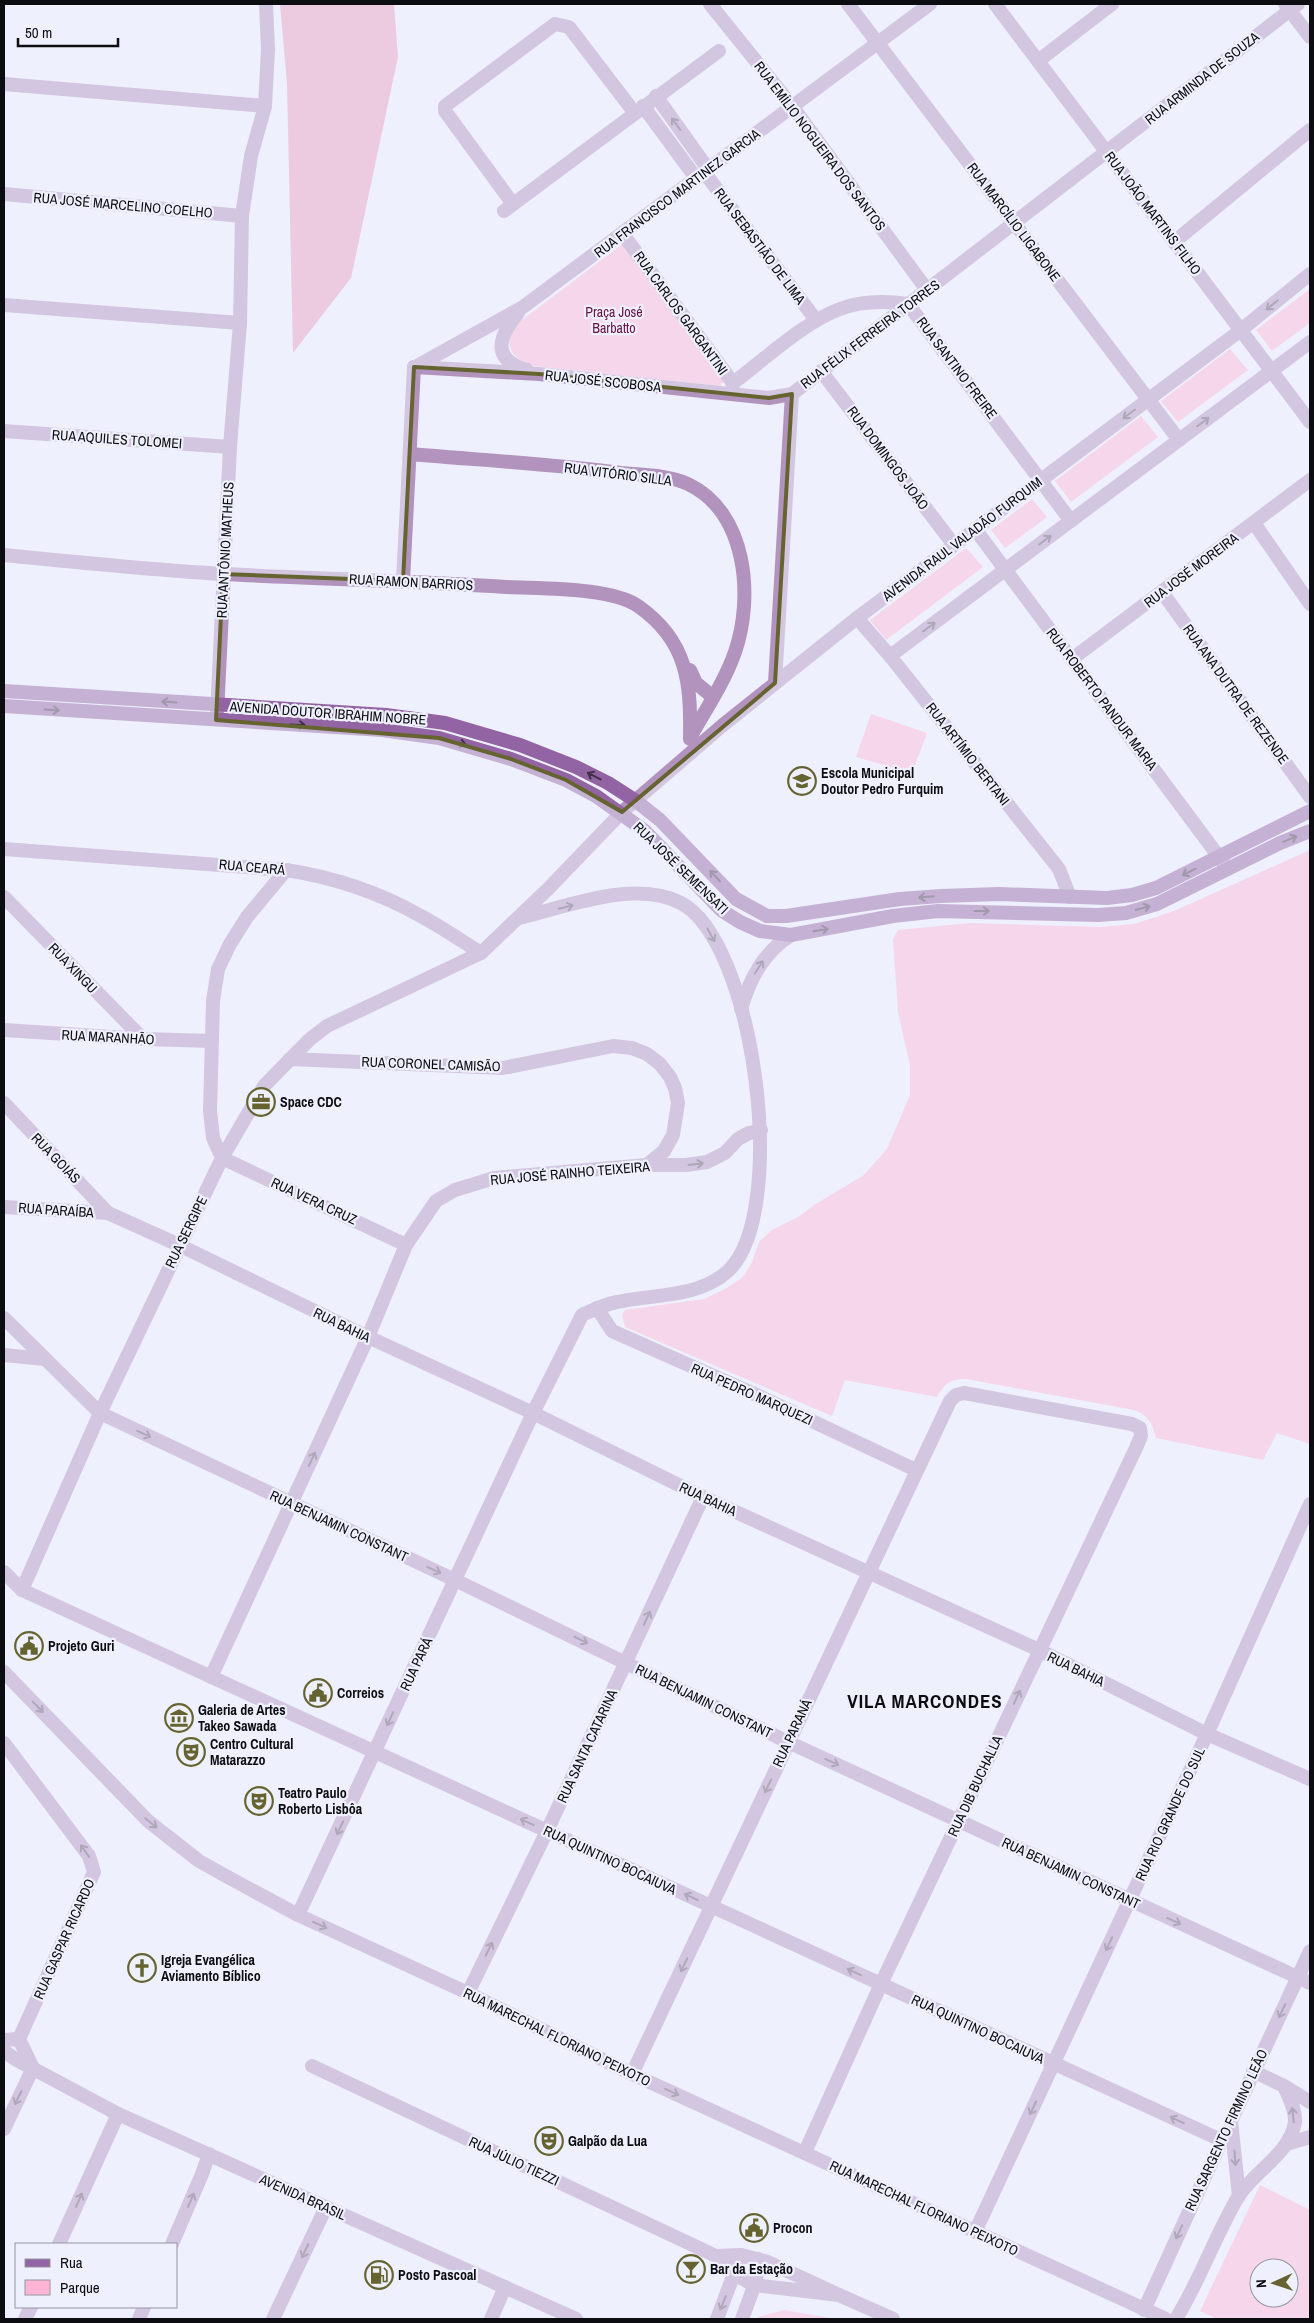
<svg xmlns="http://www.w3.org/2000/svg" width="1314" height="2323" font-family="'Archivo Narrow',sans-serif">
<rect width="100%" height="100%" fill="#eff0fd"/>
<g fill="#feb5d5" fill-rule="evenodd">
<path d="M624,243L724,381L720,386L534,366C512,357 508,353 510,329Z"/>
<path d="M1310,289V323L1272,351L1256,330Z"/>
<path d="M1230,349L1248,370L1178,422L1161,401Z"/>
<path d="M1141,416L1158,437L1071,502L1055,481Z"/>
<path d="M1032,499L1047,517L1005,548L991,530Z"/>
<path d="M966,548L983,567L886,640L870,620Z"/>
<path d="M871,714L927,733L912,773L856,757Z"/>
<path d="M1310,850V1444L1277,1433L1263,1460L1156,1438C1152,1423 1149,1416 1134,1410L966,1379C950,1379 945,1383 937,1397L845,1380L832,1416L625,1327L622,1315L625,1310L704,1299L727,1288L743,1277L752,1262L759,1242L772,1230L800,1216L814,1205L864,1175L887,1149L910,1095V1066L898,1012L893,939L898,930L970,923L1100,927L1134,924L1174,911Z"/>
<path d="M1260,2185L1310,2210V2319H1217L1200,2311ZM1259,2268H1289V2298H1259Z"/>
<path d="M784,2310L836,2319H757L758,2317Z"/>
</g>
<path fill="#e99dbe" d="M280,4H394L398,57L351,278L293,353L287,84Z"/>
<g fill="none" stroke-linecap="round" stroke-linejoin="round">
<g stroke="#b293be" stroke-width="14">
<path d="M710,4L792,106L927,290"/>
<path d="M848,4L1179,440"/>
<path d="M995,4L1310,422"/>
<path d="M1285,4L1310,37"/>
<path d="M1038,61L1112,4"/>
<path d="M4,84L265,106"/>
<path d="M656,96L708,169"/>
<path d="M643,106L696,178"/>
<path d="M704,172L816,320"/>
<path d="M4,194L242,216"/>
<path d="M513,204L445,111V106L555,24L569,27L634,112"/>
<path d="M504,211L719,51"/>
<path d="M622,233L733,383L732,392"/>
<path d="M1174,242L1310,130"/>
<path d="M4,305L240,323"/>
<path d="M518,313C499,336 490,359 527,370"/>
<path d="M414,367L539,374L769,398L792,394L1298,4"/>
<path d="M415,367L523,307L930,4"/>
<path d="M821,371L954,545"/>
<path d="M733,383C764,360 804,322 840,309C861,301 886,301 908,304L1071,521"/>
<path d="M4,431L230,447"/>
<path d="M410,454C480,460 551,464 621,473C642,475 669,475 688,484C747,512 754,597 735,652C725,681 706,709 691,736"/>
<path d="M1254,523L1310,604"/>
<path d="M975,529L1225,865"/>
<path d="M4,555C77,562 151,570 225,574C319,579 412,581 506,587C541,589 610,587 638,606C688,641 691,683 690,739"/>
<path d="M403,581L414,367"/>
<path d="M1162,592L1310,797"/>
<path d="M857,618L890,656L1059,869L1070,897"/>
<path d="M890,656L1310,342"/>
<path d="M1072,659L1310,480"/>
<path d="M690,670L696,683L713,697"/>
<path d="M775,683L792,394"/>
<path d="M217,714L230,447L240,323L242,216L251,156L265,106L268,49L266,4"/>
<path d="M4,849L286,870C332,877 378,892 419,915C440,926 460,940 481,953"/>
<path d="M4,897L143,1039"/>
<path d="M741,1009C750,978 764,952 791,935"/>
<path d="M4,1030L143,1039L212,1041"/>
<path d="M290,1059L503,1068L613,1046L632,1048L647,1054L660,1064L670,1077L675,1088L678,1103L673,1135L664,1151L647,1165"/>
<path d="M4,1103L108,1213"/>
<path d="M222,1158L213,1138L210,1111L213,1001L218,969L230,944L247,917L286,870"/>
<path d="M222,1158L406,1245"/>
<path d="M4,1207L108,1213L179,1245L368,1337L533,1413L703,1497L1039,1650L1207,1734L1310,1779"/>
<path d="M597,1308L612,1331L761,1397L916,1470"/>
<path d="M4,1318L100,1413L455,1580L788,1742L1310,1983"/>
<path d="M4,1355L44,1359"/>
<path d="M4,1572L22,1590L1221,2140"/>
<path d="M22,1590L100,1413L222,1158L264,1086L309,1040L327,1026L481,953L548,889L622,812L723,725L857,618L1241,330L1310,274"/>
<path d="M4,1672L148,1821L199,1861L235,1881L298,1915L468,1993L632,2074L1166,2319"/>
<path d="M211,1677L368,1337L406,1245L436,1201L455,1190L494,1178L647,1165H686L707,1162L725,1153L738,1139L749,1133L761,1130"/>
<path d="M4,1743L89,1856L94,1872L19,2039"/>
<path d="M298,1915L533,1413L582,1315C593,1310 605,1304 617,1302C653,1294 699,1298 728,1271C790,1214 755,942 681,903C635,879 566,907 519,918"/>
<path d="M468,1993L547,1831L703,1497"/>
<path d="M312,2066L716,2256L734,2274"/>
<path d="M632,2074L950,1401L956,1395L964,1393L1132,1424L1140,1428L1141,1436L1136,1448L881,1984L805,2152"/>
<path d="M1284,2086L1310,2102"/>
<path d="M4,2129L33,2068"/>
<path d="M1287,2144L1310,2137"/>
<path d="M975,2232L1207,1734L1310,1504"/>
<path d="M59,2244L118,2114"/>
<path d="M172,2244L202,2174L209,2154"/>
<path d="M716,2256L741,2255"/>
<path d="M1144,2310L1225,2133"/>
<path d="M25,2319L31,2307"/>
<path d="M139,2319L144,2307"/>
<path d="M273,2319L326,2207"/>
<path d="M491,2319L505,2287"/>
</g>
<g stroke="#b293be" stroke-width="14">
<path d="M4,2040L19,2039L33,2068"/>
<path d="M4,2051L15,2059L118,2114L576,2319"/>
<path d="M1239,2196L1231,2121L1310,1951"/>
<path d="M734,2274L754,2285L839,2295L893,2319"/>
<path d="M717,2319L741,2255L768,2262L839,2295"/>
<path d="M742,2319L756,2281L758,2259"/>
<path d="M1176,2319C1200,2280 1215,2236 1238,2197C1254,2171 1290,2154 1295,2122C1296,2110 1289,2097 1284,2086L1253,2071"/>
</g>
<g stroke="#9364a3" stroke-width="14">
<path d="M4,691L386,715L445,723L520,745L576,767L608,783L636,801L660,820L736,899L767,916H786L900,899L941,896L999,894L1107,898L1132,895L1156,888L1310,811"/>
<path d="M4,706L382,730L439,738L511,759L566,780L596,796L645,831L721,910L740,922L760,931L791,935L893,916L938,911L1098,915L1126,913L1157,904L1280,843L1310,831"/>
</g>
</g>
<defs><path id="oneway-shaft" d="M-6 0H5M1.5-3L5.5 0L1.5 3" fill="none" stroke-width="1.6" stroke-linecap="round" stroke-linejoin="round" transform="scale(1.25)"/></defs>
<g stroke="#5f5068">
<use href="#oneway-shaft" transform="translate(676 124) rotate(-126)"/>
<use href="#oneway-shaft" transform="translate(1272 305) rotate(141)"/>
<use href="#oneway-shaft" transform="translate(1129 414) rotate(143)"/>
<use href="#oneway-shaft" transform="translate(1203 422) rotate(-37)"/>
<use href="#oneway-shaft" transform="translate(1045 540) rotate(-37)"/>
<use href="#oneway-shaft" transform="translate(929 627) rotate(-37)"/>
<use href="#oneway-shaft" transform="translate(566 907) rotate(-14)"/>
<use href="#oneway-shaft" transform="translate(711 935) rotate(61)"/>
<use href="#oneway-shaft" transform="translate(759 967) rotate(-57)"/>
<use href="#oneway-shaft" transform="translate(696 1164) rotate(-7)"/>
<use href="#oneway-shaft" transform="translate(144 1434) rotate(25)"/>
<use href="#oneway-shaft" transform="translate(312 1459) rotate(-65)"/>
<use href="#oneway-shaft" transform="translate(434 1570) rotate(25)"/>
<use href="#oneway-shaft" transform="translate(647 1618) rotate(-65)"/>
<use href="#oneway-shaft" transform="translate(581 1640) rotate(26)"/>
<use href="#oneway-shaft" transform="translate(1017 1697) rotate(-65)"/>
<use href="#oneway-shaft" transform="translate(38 1707) rotate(46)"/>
<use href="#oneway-shaft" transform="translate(390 1719) rotate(115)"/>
<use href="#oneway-shaft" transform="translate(832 1762) rotate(25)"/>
<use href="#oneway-shaft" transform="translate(768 1786) rotate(115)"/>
<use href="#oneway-shaft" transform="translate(527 1822) rotate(-155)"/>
<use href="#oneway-shaft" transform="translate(151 1823) rotate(40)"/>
<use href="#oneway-shaft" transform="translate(340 1828) rotate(115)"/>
<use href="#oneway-shaft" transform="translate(85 1851) rotate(-125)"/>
<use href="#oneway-shaft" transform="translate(691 1897) rotate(-155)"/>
<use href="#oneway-shaft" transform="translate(1174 1921) rotate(25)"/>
<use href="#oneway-shaft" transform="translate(320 1925) rotate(25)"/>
<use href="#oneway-shaft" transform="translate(1109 1944) rotate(115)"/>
<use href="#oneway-shaft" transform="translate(489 1949) rotate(-64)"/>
<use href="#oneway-shaft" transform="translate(684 1965) rotate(116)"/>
<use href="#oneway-shaft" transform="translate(854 1972) rotate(-155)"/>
<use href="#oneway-shaft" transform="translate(1282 2011) rotate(116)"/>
<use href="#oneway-shaft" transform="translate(672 2092) rotate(24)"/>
<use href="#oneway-shaft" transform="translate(18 2098) rotate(116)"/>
<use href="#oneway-shaft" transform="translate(1033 2108) rotate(115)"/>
<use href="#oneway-shaft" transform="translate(1293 2115) rotate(-96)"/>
<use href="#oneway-shaft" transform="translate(1177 2120) rotate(-155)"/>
<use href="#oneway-shaft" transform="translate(1235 2158) rotate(86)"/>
<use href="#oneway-shaft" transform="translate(79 2200) rotate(-66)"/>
<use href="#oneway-shaft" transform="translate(191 2200) rotate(-66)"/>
<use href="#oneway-shaft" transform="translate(1179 2232) rotate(115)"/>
<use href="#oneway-shaft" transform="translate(305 2251) rotate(115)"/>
<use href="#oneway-shaft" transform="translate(723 2303) rotate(112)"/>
</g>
<g stroke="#42304b">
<use href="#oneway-shaft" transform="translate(169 702) rotate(-176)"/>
<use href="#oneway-shaft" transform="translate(52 710) rotate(4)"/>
<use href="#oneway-shaft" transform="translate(298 725) rotate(3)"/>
<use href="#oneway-shaft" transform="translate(459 743) rotate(16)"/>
<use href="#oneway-shaft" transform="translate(594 776) rotate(-153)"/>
<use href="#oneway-shaft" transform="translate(1290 839) rotate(-22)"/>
<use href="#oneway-shaft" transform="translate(1189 872) rotate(154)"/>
<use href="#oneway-shaft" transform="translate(715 876) rotate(-133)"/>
<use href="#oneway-shaft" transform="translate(926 897) rotate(175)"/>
<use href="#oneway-shaft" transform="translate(1143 908) rotate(-16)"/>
<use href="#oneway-shaft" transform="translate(982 911)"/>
<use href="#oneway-shaft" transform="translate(821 930) rotate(-10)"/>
</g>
<path d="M0 0H1314V2323H0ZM414,367L539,374L769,398L792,394L775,683L622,812L566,780L511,759L439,738L216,720L223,574L403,581Z" fill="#eff0fd" fill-opacity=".55" fill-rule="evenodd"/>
<path fill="none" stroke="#656431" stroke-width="4" stroke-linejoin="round" d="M414,367L539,374L769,398L792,394L775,683L622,812L566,780L511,759L439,738L216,720L223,574L403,581Z"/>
<defs>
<symbol id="school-ring" viewBox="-11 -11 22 22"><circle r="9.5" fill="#eff0fd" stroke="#656431" stroke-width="1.5"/><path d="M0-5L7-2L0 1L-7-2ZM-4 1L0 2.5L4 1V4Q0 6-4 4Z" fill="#656431"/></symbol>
<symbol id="office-ring" viewBox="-11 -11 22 22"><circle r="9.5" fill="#eff0fd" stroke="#656431" stroke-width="1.5"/><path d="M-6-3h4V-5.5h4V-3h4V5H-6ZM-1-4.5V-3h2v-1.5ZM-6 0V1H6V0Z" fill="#656431"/></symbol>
<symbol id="civic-ring" viewBox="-11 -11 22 22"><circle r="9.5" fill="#eff0fd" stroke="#656431" stroke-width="1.5"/><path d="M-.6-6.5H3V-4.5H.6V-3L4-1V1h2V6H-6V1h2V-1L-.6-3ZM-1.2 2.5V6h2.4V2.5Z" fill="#656431"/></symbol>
<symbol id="museum-ring" viewBox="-11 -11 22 22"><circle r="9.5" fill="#eff0fd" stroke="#656431" stroke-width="1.5"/><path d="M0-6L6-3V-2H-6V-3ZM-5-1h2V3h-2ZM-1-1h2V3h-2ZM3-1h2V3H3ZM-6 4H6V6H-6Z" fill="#656431"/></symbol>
<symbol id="theatre-ring" viewBox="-11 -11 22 22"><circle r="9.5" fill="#eff0fd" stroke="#656431" stroke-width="1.5"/><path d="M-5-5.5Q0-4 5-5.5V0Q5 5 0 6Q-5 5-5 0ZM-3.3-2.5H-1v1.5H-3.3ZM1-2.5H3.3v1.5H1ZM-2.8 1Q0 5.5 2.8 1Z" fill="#656431"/></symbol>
<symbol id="church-ring" viewBox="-11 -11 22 22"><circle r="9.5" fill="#eff0fd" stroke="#656431" stroke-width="1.5"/><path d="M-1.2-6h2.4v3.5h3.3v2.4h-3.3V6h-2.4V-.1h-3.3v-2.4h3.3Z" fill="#656431"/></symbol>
<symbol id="bar-ring" viewBox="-11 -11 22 22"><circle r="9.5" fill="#eff0fd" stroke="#656431" stroke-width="1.5"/><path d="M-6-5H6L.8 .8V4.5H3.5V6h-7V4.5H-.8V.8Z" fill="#656431"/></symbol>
<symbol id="fuel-ring" viewBox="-11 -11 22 22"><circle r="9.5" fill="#eff0fd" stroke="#656431" stroke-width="1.5"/><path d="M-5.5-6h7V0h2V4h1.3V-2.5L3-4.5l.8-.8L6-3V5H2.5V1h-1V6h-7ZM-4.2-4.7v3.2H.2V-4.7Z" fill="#656431"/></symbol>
</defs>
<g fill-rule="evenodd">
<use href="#school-ring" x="786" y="765" width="32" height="32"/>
<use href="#office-ring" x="245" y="1086" width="32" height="32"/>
<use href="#civic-ring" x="13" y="1630" width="32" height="32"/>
<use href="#civic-ring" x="302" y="1677" width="32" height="32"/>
<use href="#museum-ring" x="163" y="1702" width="32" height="32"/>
<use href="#theatre-ring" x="175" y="1736" width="32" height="32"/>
<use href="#theatre-ring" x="243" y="1785" width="32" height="32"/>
<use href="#church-ring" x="126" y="1952" width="32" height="32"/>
<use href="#theatre-ring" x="533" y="2125" width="32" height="32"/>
<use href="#civic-ring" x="738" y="2212" width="32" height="32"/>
<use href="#bar-ring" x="675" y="2253" width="32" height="32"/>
<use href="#fuel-ring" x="363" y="2259" width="32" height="32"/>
</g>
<g text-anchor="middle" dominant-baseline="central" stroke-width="4.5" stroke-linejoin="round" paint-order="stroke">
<g font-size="14" fill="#0c0d11" stroke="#eff0fd">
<text transform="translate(1202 78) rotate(-38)">RUA ARMINDA DE SOUZA</text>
<text transform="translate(820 146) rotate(53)">RUA EMÍLIO NOGUEIRA DOS SANTOS</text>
<text transform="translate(677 193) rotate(-37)">RUA FRANCISCO MARTINEZ GARCIA</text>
<text transform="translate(123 205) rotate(5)">RUA JOSÉ MARCELINO COELHO</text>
<text transform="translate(1153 213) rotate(53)">RUA JOÃO MARTINS FILHO</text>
<text transform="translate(1014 222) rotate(53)">RUA MARCÍLIO LIGABONE</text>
<text transform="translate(760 246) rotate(53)">RUA SEBASTIÃO DE LIMA</text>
<text transform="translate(681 313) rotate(54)">RUA CARLOS GARGANTINI</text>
<text transform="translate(870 334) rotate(-37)">RUA FÉLIX FERREIRA TORRES</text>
<text transform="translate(957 368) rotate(53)">RUA SANTINO FREIRE</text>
<text transform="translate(603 381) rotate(6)">RUA JOSÉ SCOBOSA</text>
<text transform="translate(117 439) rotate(4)">RUA AQUILES TOLOMEI</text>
<text transform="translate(888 458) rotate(53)">RUA DOMINGOS JOÃO</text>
<text transform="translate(618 474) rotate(7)">RUA VITÓRIO SILLA</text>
<text transform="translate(962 539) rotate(-37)">AVENIDA RAUL VALADÃO FURQUIM</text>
<text transform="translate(225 550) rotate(-87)">RUA ANTÔNIO MATHEUS</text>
<text transform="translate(1191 570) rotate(-37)">RUA JOSÉ MOREIRA</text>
<text transform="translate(411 582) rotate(3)">RUA RAMON BARRIOS</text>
<text transform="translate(1236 694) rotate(54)">RUA ANA DUTRA DE REZENDE</text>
<text transform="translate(1102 699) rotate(53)">RUA ROBERTO PANDUR MARIA</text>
<text transform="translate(328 713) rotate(4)">AVENIDA DOUTOR IBRAHIM NOBRE</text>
<text transform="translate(968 754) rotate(52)">RUA ARTÍMIO BERTANI</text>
<text transform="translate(252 867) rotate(5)">RUA CEARÁ</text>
<text transform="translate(681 868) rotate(44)">RUA JOSÉ SEMENSATI</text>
<text transform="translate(73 968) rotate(46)">RUA XINGU</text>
<text transform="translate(108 1037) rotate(3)">RUA MARANHÃO</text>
<text transform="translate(431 1064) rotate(2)">RUA CORONEL CAMISÃO</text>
<text transform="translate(56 1158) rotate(46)">RUA GOIÁS</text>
<text transform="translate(570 1173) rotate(-5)">RUA JOSÉ RAINHO TEIXEIRA</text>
<text transform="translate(314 1201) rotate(25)">RUA VERA CRUZ</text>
<text transform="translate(56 1210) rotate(4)">RUA PARAÍBA</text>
<text transform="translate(186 1232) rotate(-64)">RUA SERGIPE</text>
<text transform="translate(342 1325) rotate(26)">RUA BAHIA</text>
<text transform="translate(752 1394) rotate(24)">RUA PEDRO MARQUEZI</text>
<text transform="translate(708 1499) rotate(25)">RUA BAHIA</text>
<text transform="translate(339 1526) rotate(25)">RUA BENJAMIN CONSTANT</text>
<text transform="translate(416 1664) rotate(-65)">RUA PARÁ</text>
<text transform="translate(1076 1669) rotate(26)">RUA BAHIA</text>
<text transform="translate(704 1701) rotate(26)">RUA BENJAMIN CONSTANT</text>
<text transform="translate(792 1733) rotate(-65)">RUA PARANÁ</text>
<text transform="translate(587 1746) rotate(-65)">RUA SANTA CATARINA</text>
<text transform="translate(975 1786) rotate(-65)">RUA DIB BUCHALLA</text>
<text transform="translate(1170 1814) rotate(-65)">RUA RIO GRANDE DO SUL</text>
<text transform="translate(610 1860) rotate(25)">RUA QUINTINO BOCAIUVA</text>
<text transform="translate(1071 1873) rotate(25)">RUA BENJAMIN CONSTANT</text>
<text transform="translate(64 1939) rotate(-66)">RUA GASPAR RICARDO</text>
<text transform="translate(978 2029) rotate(25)">RUA QUINTINO BOCAIUVA</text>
<text transform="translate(557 2037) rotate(26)">RUA MARECHAL FLORIANO PEIXOTO</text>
<text transform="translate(1226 2130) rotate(-65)">RUA SARGENTO FIRMINO LEÃO</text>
<text transform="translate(514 2161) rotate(25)">RUA JÚLIO TIEZZI</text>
<text transform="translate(303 2197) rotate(24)">AVENIDA BRASIL</text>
<text transform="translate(924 2208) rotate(25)">RUA MARECHAL FLORIANO PEIXOTO</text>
</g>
<g font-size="14" fill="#691143" stroke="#eff0fd">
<text x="614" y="312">Praça José<tspan x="614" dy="16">Barbatto</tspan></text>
</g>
<g font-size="14" font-weight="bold" fill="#0c0d11" stroke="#eff0fd" text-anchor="start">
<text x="821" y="773">Escola Municipal<tspan x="821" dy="16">Doutor Pedro Furquim</tspan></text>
<text x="280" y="1102">Space CDC</text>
<text x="48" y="1646">Projeto Guri</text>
<text x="337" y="1693">Correios</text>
<text x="198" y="1710">Galeria de Artes<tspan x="198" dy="16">Takeo Sawada</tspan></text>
<text x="210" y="1744">Centro Cultural<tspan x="210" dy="16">Matarazzo</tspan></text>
<text x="278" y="1793">Teatro Paulo<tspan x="278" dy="16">Roberto Lisbôa</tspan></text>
<text x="161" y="1960">Igreja Evangélica<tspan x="161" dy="16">Aviamento Bíblico</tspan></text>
<text x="568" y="2141">Galpão da Lua</text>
<text x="773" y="2228">Procon</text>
<text x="710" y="2269">Bar da Estação</text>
<text x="398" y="2275">Posto Pascoal</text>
</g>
<g font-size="19" font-weight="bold" letter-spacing="1" fill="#0c0d11" stroke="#eff0fd">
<text x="925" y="1701">VILA MARCONDES</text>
</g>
</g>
<rect width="1314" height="2323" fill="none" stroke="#0c0d11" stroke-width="10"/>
<rect x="15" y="2243" width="162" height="65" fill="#eff0fd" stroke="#94959f"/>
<rect x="25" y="2259" width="25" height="8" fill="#9364a3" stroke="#94959f"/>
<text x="60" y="2268" font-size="15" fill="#0c0d11">Rua</text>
<rect x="25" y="2280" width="25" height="15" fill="#feb5d5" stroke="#94959f"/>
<text x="60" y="2293" font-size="15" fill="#0c0d11">Parque</text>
<g transform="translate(1274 2283) rotate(267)"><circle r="24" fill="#eff0fd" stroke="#94959f"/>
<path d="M0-4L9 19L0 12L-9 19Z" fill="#656431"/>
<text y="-8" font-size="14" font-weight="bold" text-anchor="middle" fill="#0c0d11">N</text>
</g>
<path d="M18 38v8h100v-8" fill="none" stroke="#0c0d11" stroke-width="2.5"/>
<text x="25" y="38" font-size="15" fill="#0c0d11" stroke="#eff0fd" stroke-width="4" paint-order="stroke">50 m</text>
</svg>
